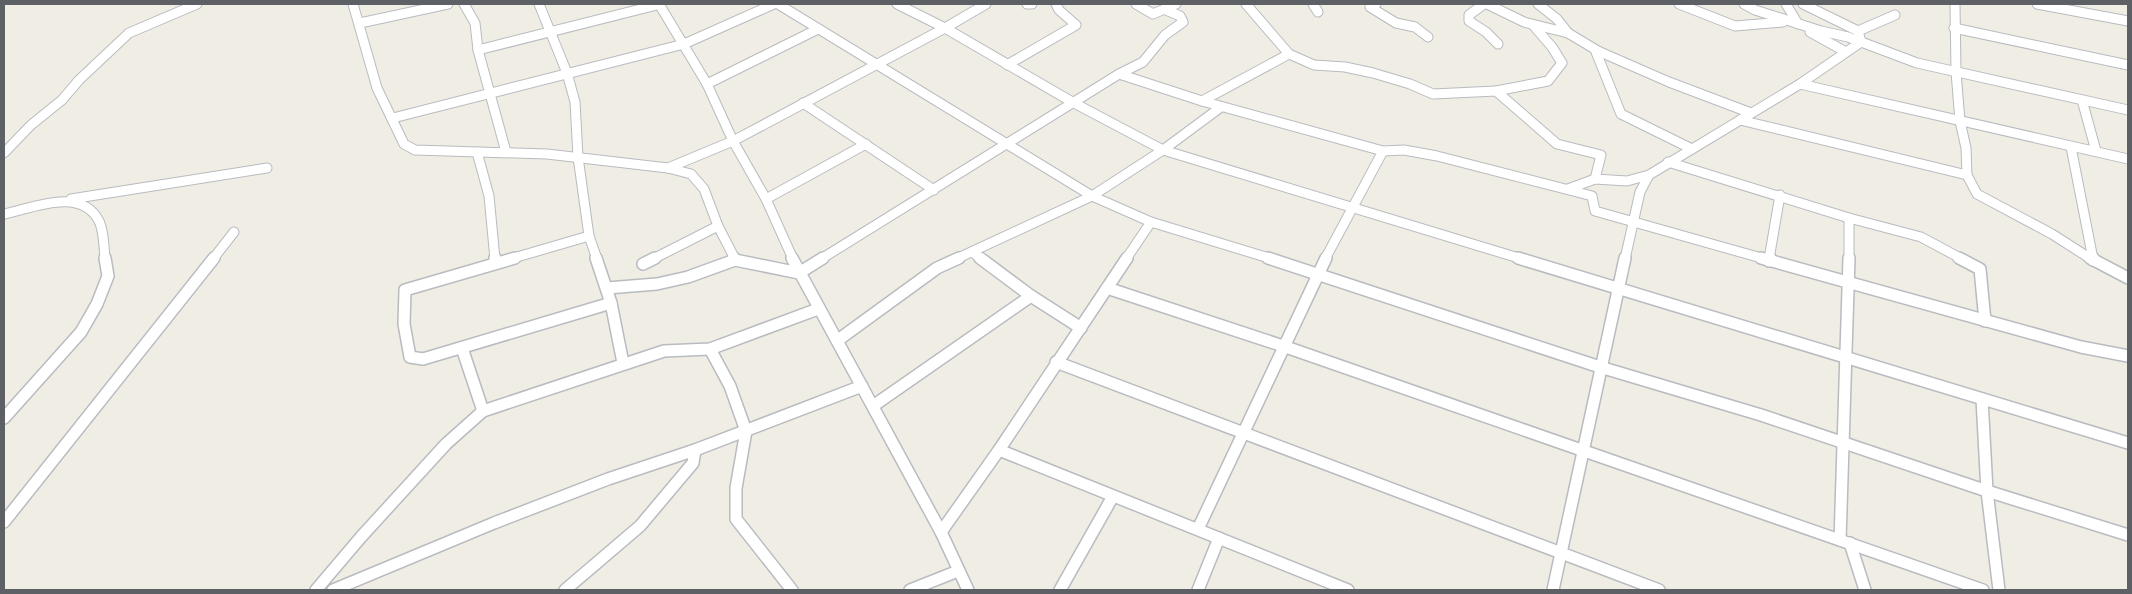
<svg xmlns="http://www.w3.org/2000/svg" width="2132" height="594" font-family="Raleway,sans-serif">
<rect width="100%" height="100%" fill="#f0ede5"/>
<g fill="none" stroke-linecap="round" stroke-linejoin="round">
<defs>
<g id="minor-far1">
<path d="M353,4L377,88L404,144L415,150L547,154L668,168L691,174L704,189L718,226L735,259"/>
<path d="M464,4L475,23L478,50L506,152"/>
<path d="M659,4L707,84L733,141L766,199L793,259"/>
<path d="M778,4L1092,196L1151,222L1272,259"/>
<path d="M897,4L945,28L1074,103L1163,150L1522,259"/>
<path d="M1027,4H1032"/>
<path d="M1136,4L1153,14L1176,4"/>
<path d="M1246,4L1289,54L1314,65L1345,67L1373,73L1410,84L1433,94L1496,91L1557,144L1601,155L1595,179"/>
<path d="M1313,4L1318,12"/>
<path d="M1376,4L1370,7L1396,23L1415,27L1428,37"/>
<path d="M1484,4L1469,15V21L1486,32L1498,44"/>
<path d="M1487,4L1524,22L1568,33L1598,51L1669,82L1751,113"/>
<path d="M1538,4L1557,19L1568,33"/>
<path d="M1679,4L1735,26L1783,22"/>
<path d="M1744,4L1755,10L1821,31L1848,37L1917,63L2128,110"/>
<path d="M1786,4L1798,24"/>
<path d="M1803,4L1858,31L1861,42"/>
<path d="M1955,4L1956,72L1960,121L1966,148L1967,175L1977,194L2052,234L2091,259"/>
<path d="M2037,4L2128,21"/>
<path d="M360,23L448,4"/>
<path d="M1954,28L2128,65"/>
<path d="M1858,31L1895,15"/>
<path d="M1810,32L1846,52"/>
<path d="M478,50L661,4"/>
<path d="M1598,51L1596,52L1621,114L1692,149"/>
<path d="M1007,65L1076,25L1059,10L1056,4"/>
<path d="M1119,74L1143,62L1165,35L1183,22L1180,16L1166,10"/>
<path d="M707,84L818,29"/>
<path d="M1800,84L2128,159"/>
<path d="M1496,91L1548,81L1562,63L1552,47L1533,25"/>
<path d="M2082,100L2096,151"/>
<path d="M1202,101L1289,54"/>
<path d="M803,103L934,190"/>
<path d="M393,118L684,44L774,4"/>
<path d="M1740,120L1967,175"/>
<path d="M2071,147L2093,259"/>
<path d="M477,152L489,196L495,259"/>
<path d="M4,153L31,125L62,100L79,80L129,33L197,4"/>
<path d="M1668,162L1849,218L1921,237L1962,259"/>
<path d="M668,168L733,141L945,28L986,4"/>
<path d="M1568,189L1595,179L1627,181L1649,175L1800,84L1861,42"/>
<path d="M71,199L267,168"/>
<path d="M766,199L866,144"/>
<path d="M4,214C33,208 81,186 99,221C104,231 104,248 105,259"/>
<path d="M1849,218V259"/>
<path d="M589,236L597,259"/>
<path d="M972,252L981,259"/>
<path d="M213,259L234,232"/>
<path d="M510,259L589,236L578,157L575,102L567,73L539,4"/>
<path d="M653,259L718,226"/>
<path d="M821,259L1119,74L1202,101L1383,151L1404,150L1437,156L1577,192L1592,196L1595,211L1765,259"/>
<path d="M956,259L1092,196L1163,150L1221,107"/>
<path d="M1126,259L1151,222"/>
<path d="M1325,259L1383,151"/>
<path d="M1625,259L1640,192L1649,175"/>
<path d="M1769,259L1780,195"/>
</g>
<g id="minor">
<path d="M495,258V263"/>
<path d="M515,258L405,290L404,324L410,357L423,359L611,303"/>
<path d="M596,258L611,303L623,363"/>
<path d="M734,258L735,260"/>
<path d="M792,258L941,532L968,590"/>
<path d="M980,258L1031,296"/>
<path d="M1268,258L1600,367L1761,415L1987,491L2128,535"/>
<path d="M1518,258L2128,443"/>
<path d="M1761,258L2081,347L2128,356"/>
<path d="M1959,258L1980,269L1985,321"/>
<path d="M2090,258L2128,278"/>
<path d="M2093,258V260"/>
<path d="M1769,261L1770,258"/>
<path d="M643,264L655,258"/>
<path d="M607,288L657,284L688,277L735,260L799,273L823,258"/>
<path d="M1107,288L1283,346L1983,590"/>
<path d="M838,340L937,268L959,258"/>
<path d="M462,348L483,411"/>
<path d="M710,349L730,386L746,431L736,488V519L792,590"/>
<path d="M1056,362L1659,590"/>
<path d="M1982,399L1987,491L1999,590"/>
<path d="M873,406L1031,296L1081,328"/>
<path d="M4,418L81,332L97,304L108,276L105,258"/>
<path d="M999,450L1348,590"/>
<path d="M4,522L214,258"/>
<path d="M1198,529L1326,258"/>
<path d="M941,532L999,450L1127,258"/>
<path d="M1840,540L1849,258"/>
<path d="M1850,543L1865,590"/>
<path d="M316,590L361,537L446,444L483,411L664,351L710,349L818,309"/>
<path d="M333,590L494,523L608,479L695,450L862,386"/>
<path d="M565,590L640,526L693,463L695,450"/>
<path d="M910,590L958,571"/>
<path d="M1060,590L1112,498"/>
<path d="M1198,590L1219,538"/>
<path d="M1553,590L1625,258"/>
</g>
</defs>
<use href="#minor-far1" stroke="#b8bbbf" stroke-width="11"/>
<use href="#minor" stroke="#b8bbbf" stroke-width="14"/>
<use href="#minor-far1" stroke="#fff" stroke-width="9"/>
<use href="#minor" stroke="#fff" stroke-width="11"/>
</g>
<rect width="2132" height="594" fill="none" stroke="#5d6166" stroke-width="10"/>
</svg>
